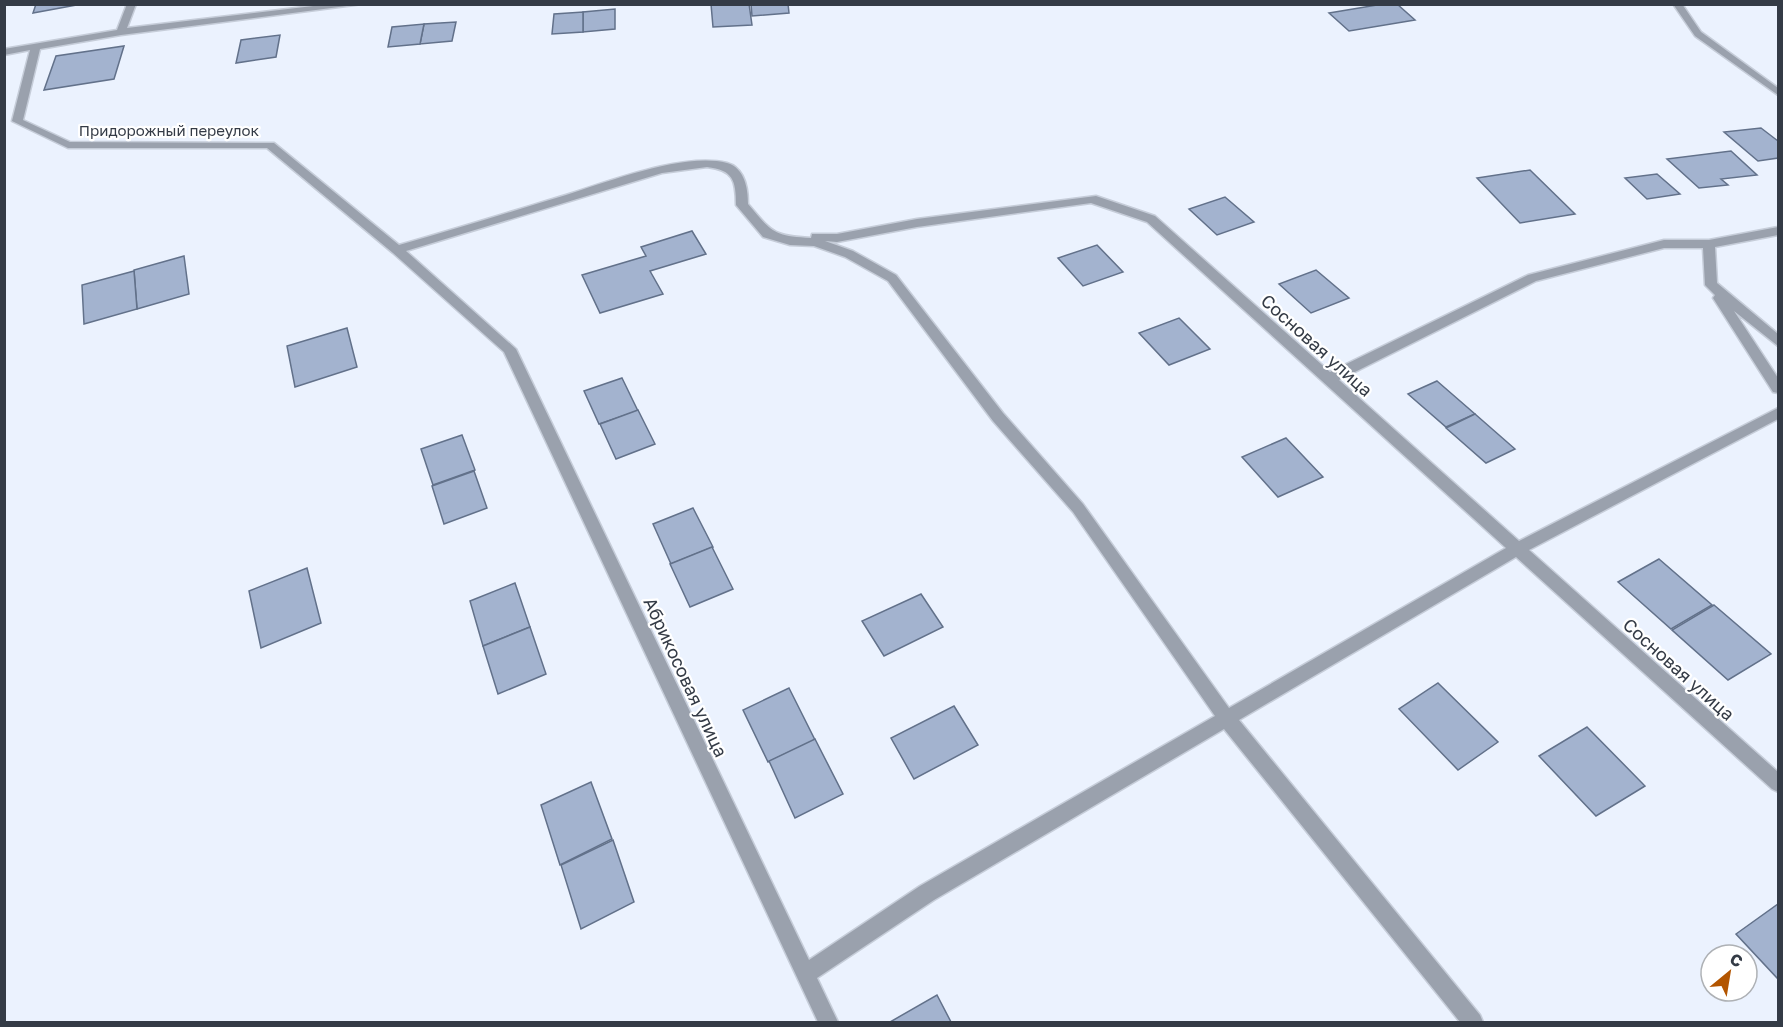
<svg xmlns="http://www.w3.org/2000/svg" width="1783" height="1027" font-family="'Golos Text',sans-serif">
<rect width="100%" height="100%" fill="#ebf2fe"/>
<g fill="#a3b3cf" stroke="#62718a" stroke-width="1.5">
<path d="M36,4H82L33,13Z"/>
<path d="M711,4H749L752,25L713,27Z"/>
<path d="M751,4H788L789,13L752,16Z"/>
<path d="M1383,4H1397L1415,20L1349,31L1329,13Z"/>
<path d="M615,9V29L583,32V12Z"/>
<path d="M583,12V32L552,34L554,14Z"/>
<path d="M456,22L452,41L420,44L424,24Z"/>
<path d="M424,24L420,44L388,47L392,27Z"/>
<path d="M280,35L276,57L236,63L241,40Z"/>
<path d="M124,46L114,79L44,90L56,56Z"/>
<path d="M1761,128L1778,141V158L1758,161L1724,132Z"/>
<path d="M1731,151L1757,175L1721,179L1728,185L1699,188L1667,159Z"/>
<path d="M1530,170L1575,214L1520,223L1477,178Z"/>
<path d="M1657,174L1680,194L1647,199L1625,178Z"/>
<path d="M1225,197L1254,222L1217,235L1189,209Z"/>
<path d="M692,231L706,254L650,271L663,294L600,313L582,275L646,256L641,247Z"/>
<path d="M1097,245L1123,272L1083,286L1058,258Z"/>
<path d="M184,256L189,294L137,309L134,270Z"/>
<path d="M1316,270L1349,298L1311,313L1279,284Z"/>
<path d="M134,271L137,309L84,324L82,285Z"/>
<path d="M1179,318L1210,349L1169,365L1139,333Z"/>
<path d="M347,328L357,367L295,387L287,346Z"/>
<path d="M622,378L638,411L599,424L584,391Z"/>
<path d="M1437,381L1475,414L1446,427L1408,394Z"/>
<path d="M638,410L655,444L616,459L600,424Z"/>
<path d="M1475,414L1515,449L1486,463L1446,428Z"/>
<path d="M462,435L475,470L433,485L421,449Z"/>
<path d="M1286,438L1323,477L1278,497L1242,457Z"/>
<path d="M474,471L487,508L444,524L432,486Z"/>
<path d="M693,508L713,547L671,564L653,524Z"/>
<path d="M712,547L733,589L690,607L670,564Z"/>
<path d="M1659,559L1712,605L1671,629L1618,582Z"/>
<path d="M307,568L321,623L261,648L249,591Z"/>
<path d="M515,583L530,627L483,646L470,601Z"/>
<path d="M921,594L943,627L884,656L862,621Z"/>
<path d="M1714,605L1771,654L1728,680L1672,630Z"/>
<path d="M530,627L546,674L498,694L483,646Z"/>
<path d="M1438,683L1498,742L1458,770L1399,709Z"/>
<path d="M789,688L815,740L768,762L743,710Z"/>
<path d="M954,706L978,745L914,779L891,738Z"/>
<path d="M1587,727L1645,786L1596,816L1539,756Z"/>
<path d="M815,739L843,794L795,818L769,761Z"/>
<path d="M591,782L612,839L560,865L541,805Z"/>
<path d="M613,840L634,902L581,929L561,865Z"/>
<path d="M1778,904V979L1736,934Z"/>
<path d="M937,995L951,1022H890Z"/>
</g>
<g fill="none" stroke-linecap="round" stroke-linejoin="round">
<defs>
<g id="minor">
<path d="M127,4H136L127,28L330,4H362L121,35L40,49L23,120L70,142L274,143L399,245C455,229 510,212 566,195C608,182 684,152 727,163C745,168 748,189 748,204C772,232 772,236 811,238L812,234H837L917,219L1096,196L1155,216L1330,372L1528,275L1664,240H1709L1778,227V235L1715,247L1717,283L1778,334V346L1734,311L1778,378V393L1773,392L1713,298L1715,295L1705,285L1703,248H1664L1536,281L1339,380L1519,541L1778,408V419L1529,550L1778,772V792L1772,789L1516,557L1239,720L1480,1015L1483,1022H1460L1224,729L934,900L817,978L838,1022H818L504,352L393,253L267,148H68L12,121L30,50L4,55V49L117,30ZM707,167C733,170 736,180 736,205L763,237L790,245L814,246L845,257L888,281L993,421L1073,512L1215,716L920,886L809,960L516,349L406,251L662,173ZM1091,203L1147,222L1506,548L1229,708L1083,504L1003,413L896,275L853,251L825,241L837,242L917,227Z"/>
<path d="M1673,4H1682L1701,32L1778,88V95L1695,36Z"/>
</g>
</defs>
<use href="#minor" stroke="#c6cdd9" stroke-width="3"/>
<use href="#minor" fill="#9aa1ad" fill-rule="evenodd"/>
</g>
<g text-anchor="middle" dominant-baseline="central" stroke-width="4.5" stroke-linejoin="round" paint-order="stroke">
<g font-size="15" fill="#343b46" stroke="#fff">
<text x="169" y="130">Придорожный переулок</text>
</g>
<g font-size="18" fill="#343b46" stroke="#fff">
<text transform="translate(1317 345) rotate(42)">Сосновая улица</text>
<text transform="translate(1679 669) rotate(42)">Сосновая улица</text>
<text transform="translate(686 677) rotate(65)">Абрикосовая улица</text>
</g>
</g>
<rect width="1783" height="1027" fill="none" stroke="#343b46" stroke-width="12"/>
<g transform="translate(1729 973) rotate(30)"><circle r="28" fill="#ffffff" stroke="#aeb1b5" stroke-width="1.5"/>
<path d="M0-4.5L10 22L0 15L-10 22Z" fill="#b35500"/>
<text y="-9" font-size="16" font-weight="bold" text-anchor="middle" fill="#343b46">С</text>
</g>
</svg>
